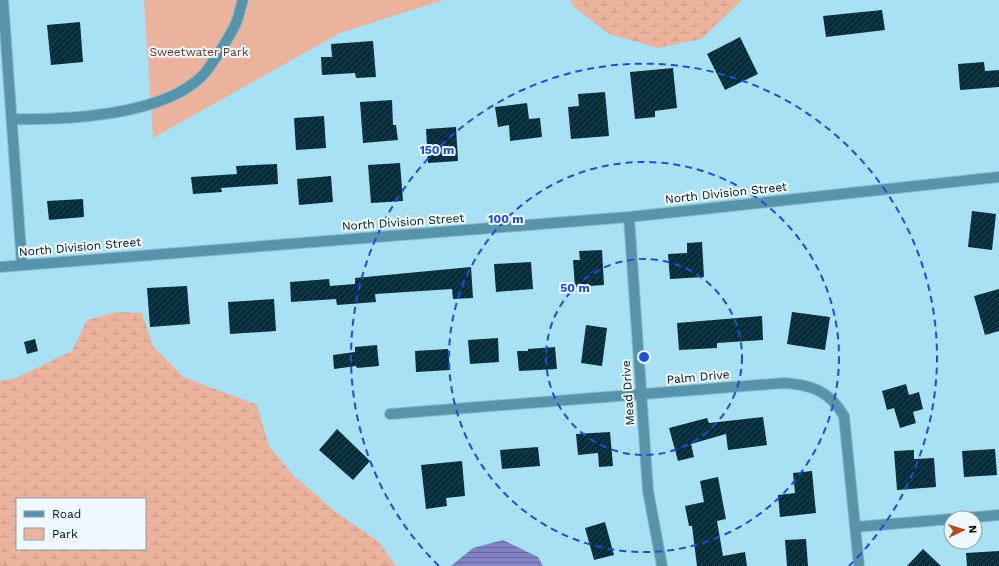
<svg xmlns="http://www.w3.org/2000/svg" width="999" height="566" viewBox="0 0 999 566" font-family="'Work Sans',sans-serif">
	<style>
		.wetland { fill: url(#wetland-marsh); fill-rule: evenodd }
		.park { fill: #ebb39d }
		.water { fill: url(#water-rules) }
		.building { fill: url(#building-hatch) }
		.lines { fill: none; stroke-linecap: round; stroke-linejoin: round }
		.minor-casing { stroke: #8abbcd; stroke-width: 12 }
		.minor { stroke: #5894a9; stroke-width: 10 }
		.ring { fill: none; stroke: #1d4ed8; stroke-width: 2; stroke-dasharray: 7 5 }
		.labels { text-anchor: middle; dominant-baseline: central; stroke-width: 4; stroke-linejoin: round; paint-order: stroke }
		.park-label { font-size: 12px; fill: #763417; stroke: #eef9fd }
		.street-label { font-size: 12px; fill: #01141b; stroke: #eef9fd }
		.centre { fill: #1d4ed8; stroke: #eef9fd; stroke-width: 2 }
		.ring-label { font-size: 12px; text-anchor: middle; font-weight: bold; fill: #1d4ed8; stroke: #eef9fd; stroke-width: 4; stroke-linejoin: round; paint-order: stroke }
	</style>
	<defs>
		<pattern id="wetland-marsh" width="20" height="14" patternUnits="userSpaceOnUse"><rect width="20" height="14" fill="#ebb39d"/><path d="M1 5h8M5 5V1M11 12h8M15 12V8" fill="none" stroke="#c89987"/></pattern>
		<pattern id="water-rules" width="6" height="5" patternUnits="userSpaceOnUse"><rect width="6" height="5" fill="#8182c2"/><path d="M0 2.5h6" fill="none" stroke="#67699d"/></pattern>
		<pattern id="building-hatch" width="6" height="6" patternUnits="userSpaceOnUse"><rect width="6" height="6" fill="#012d3a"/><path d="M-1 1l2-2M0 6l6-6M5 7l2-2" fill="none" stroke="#254954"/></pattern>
	</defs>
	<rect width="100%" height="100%" fill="#a8e0f4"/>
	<g class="wetland">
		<path d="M570,0H742L701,39L658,48L609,34L574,7Z"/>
		<path d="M117,312L142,313L153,346L183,377L257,405L269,446L293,475L337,513L378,541L396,566H0V381L16,378L72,351L87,320ZM17,499H145V549H17Z"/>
	</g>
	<path class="park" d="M144,0H444L340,33L153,138Z"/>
	<path class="water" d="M503,540L538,557L543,566H451L473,548Z"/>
	<g class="building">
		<path d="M882,10L885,30L826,37L823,16Z"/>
		<path d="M80,22L83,62L51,65L47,25Z"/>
		<path d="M740,37L758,74L725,90L707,54Z"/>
		<path d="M373,41L376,77L356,78L355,73L322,75L321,57H332L331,44Z"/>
		<path d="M984,62L985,71L999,70V87L960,90L958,64Z"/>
		<path d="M673,68L677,108L655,111V117L635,119L630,72Z"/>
		<path d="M605,92L609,136L571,139L568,107L579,106L578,94Z"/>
		<path d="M392,100L393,125H396L398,140L363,143L360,102Z"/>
		<path d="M527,103L529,119L540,118L542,137L510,141L509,125L498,127L495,107Z"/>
		<path d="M324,116L326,148L296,150L294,118Z"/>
		<path d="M456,127L458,161L428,163L426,129Z"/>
		<path d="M400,163L403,201L371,203L368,165Z"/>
		<path d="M277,164L278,184L221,188L222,192L193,194L191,177L237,174L236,166Z"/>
		<path d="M331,176L333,202L299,205L297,179Z"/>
		<path d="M83,199L84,217L49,220L47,201Z"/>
		<path d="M972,211L996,214L992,250L968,247Z"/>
		<path d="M702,242L704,277L670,279L668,254L687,253V243Z"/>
		<path d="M602,250L604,285L575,287L573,260H580L579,251Z"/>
		<path d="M531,262L533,289L496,292L494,264Z"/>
		<path d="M471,267L473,298L453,299L452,289L375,294L376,302L337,305L336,299L291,302L290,282L329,279L330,286L355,284V278Z"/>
		<path d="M187,286L190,324L150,327L147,288Z"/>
		<path d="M999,289V331L985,335L974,296Z"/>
		<path d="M274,299L276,331L230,334L228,302Z"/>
		<path d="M792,312L830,317L825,350L787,344Z"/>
		<path d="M762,316L763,340L717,343V348L679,350L677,323Z"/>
		<path d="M586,325L607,328L602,366L581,363Z"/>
		<path d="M498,338L499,362L470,364L468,340Z"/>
		<path d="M35,339L38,351L27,354L24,342Z"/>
		<path d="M377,345L379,366L357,368L356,366L334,369L333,355L355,352V347Z"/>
		<path d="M555,347L557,369L519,371L517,351H528V349Z"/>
		<path d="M448,349L450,370L416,372L415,351Z"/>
		<path d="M906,384L909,395L919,392L923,409L913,412L916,423L900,428L894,408L887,410L882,391Z"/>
		<path d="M763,417L767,445L728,450L726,434L691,444L694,457L678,461L669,428L707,418L709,423Z"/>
		<path d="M337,429L370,461L353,480L319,450Z"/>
		<path d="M610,432L613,466L599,467L598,453L578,455L576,434Z"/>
		<path d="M538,447L540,466L502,469L500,450Z"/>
		<path d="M995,449L997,475L964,477L962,451Z"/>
		<path d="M914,450V459L934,458L936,487L897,490L894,451Z"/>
		<path d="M462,461L465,496L446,498L447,506L426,509L421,465Z"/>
		<path d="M812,471L816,513L780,517L778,495L795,493L793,473Z"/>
		<path d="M718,477L726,519L717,521L723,556L745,552L747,566H697L692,526H689L685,506L704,502L700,481Z"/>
		<path d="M605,522L614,555L594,560L585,528Z"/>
		<path d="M806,539L808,566H787L785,540Z"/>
		<path d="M923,549L941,566H907Z"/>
		<path d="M999,551V566H967L966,553Z"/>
	</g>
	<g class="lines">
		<g class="minor-casing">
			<g id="minor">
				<path d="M3,0L22,265"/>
				<path d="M12,119C65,120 164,116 203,75C210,68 232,33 236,23C239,16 240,8 243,0"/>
				<path d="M629,217L648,491L662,566"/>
				<path d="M0,267L629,217L999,177"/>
				<path d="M390,414L784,383C813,385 829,391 844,416L859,566"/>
				<path d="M965,518L999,515"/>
				<path d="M855,527L951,519"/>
			</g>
		</g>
		<use href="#minor" class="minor"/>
	</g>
	<g class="ring">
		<circle cx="644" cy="357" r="98"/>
		<circle cx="644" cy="357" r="195"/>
		<path d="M439 566A293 293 0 1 1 849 566"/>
	</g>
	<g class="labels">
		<g class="park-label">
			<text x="199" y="52">Sweetwater Park</text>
		</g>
		<g class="street-label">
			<text transform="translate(726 193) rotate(-6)">North Division Street</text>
			<text transform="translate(403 222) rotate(-4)">North Division Street</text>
			<text transform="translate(80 247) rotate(-5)">North Division Street</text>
			<text transform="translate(698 377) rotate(-5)">Palm Drive</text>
			<text transform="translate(628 393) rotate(-94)">Mead Drive</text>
		</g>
	</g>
	<circle cx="644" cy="357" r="6" class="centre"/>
	<g class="ring-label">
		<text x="437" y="154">150 m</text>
		<text x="506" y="223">100 m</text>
		<text x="575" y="292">50 m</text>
	</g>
	<rect x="16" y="498" width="130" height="52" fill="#eef9fd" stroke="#8f9da3"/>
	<rect x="24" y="511" width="20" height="6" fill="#5894a9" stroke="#8f9da3"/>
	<text x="52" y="518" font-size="12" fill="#01141b">Road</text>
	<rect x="24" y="528" width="20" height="12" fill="#ebb39d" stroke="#8f9da3"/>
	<text x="52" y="538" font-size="12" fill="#01141b">Park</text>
	<g transform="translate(963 530) rotate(86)"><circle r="19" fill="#eef9fd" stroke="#8f9da3"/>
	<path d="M0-3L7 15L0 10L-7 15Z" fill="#b14c1d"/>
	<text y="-6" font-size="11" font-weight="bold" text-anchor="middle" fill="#01141b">N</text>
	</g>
</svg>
